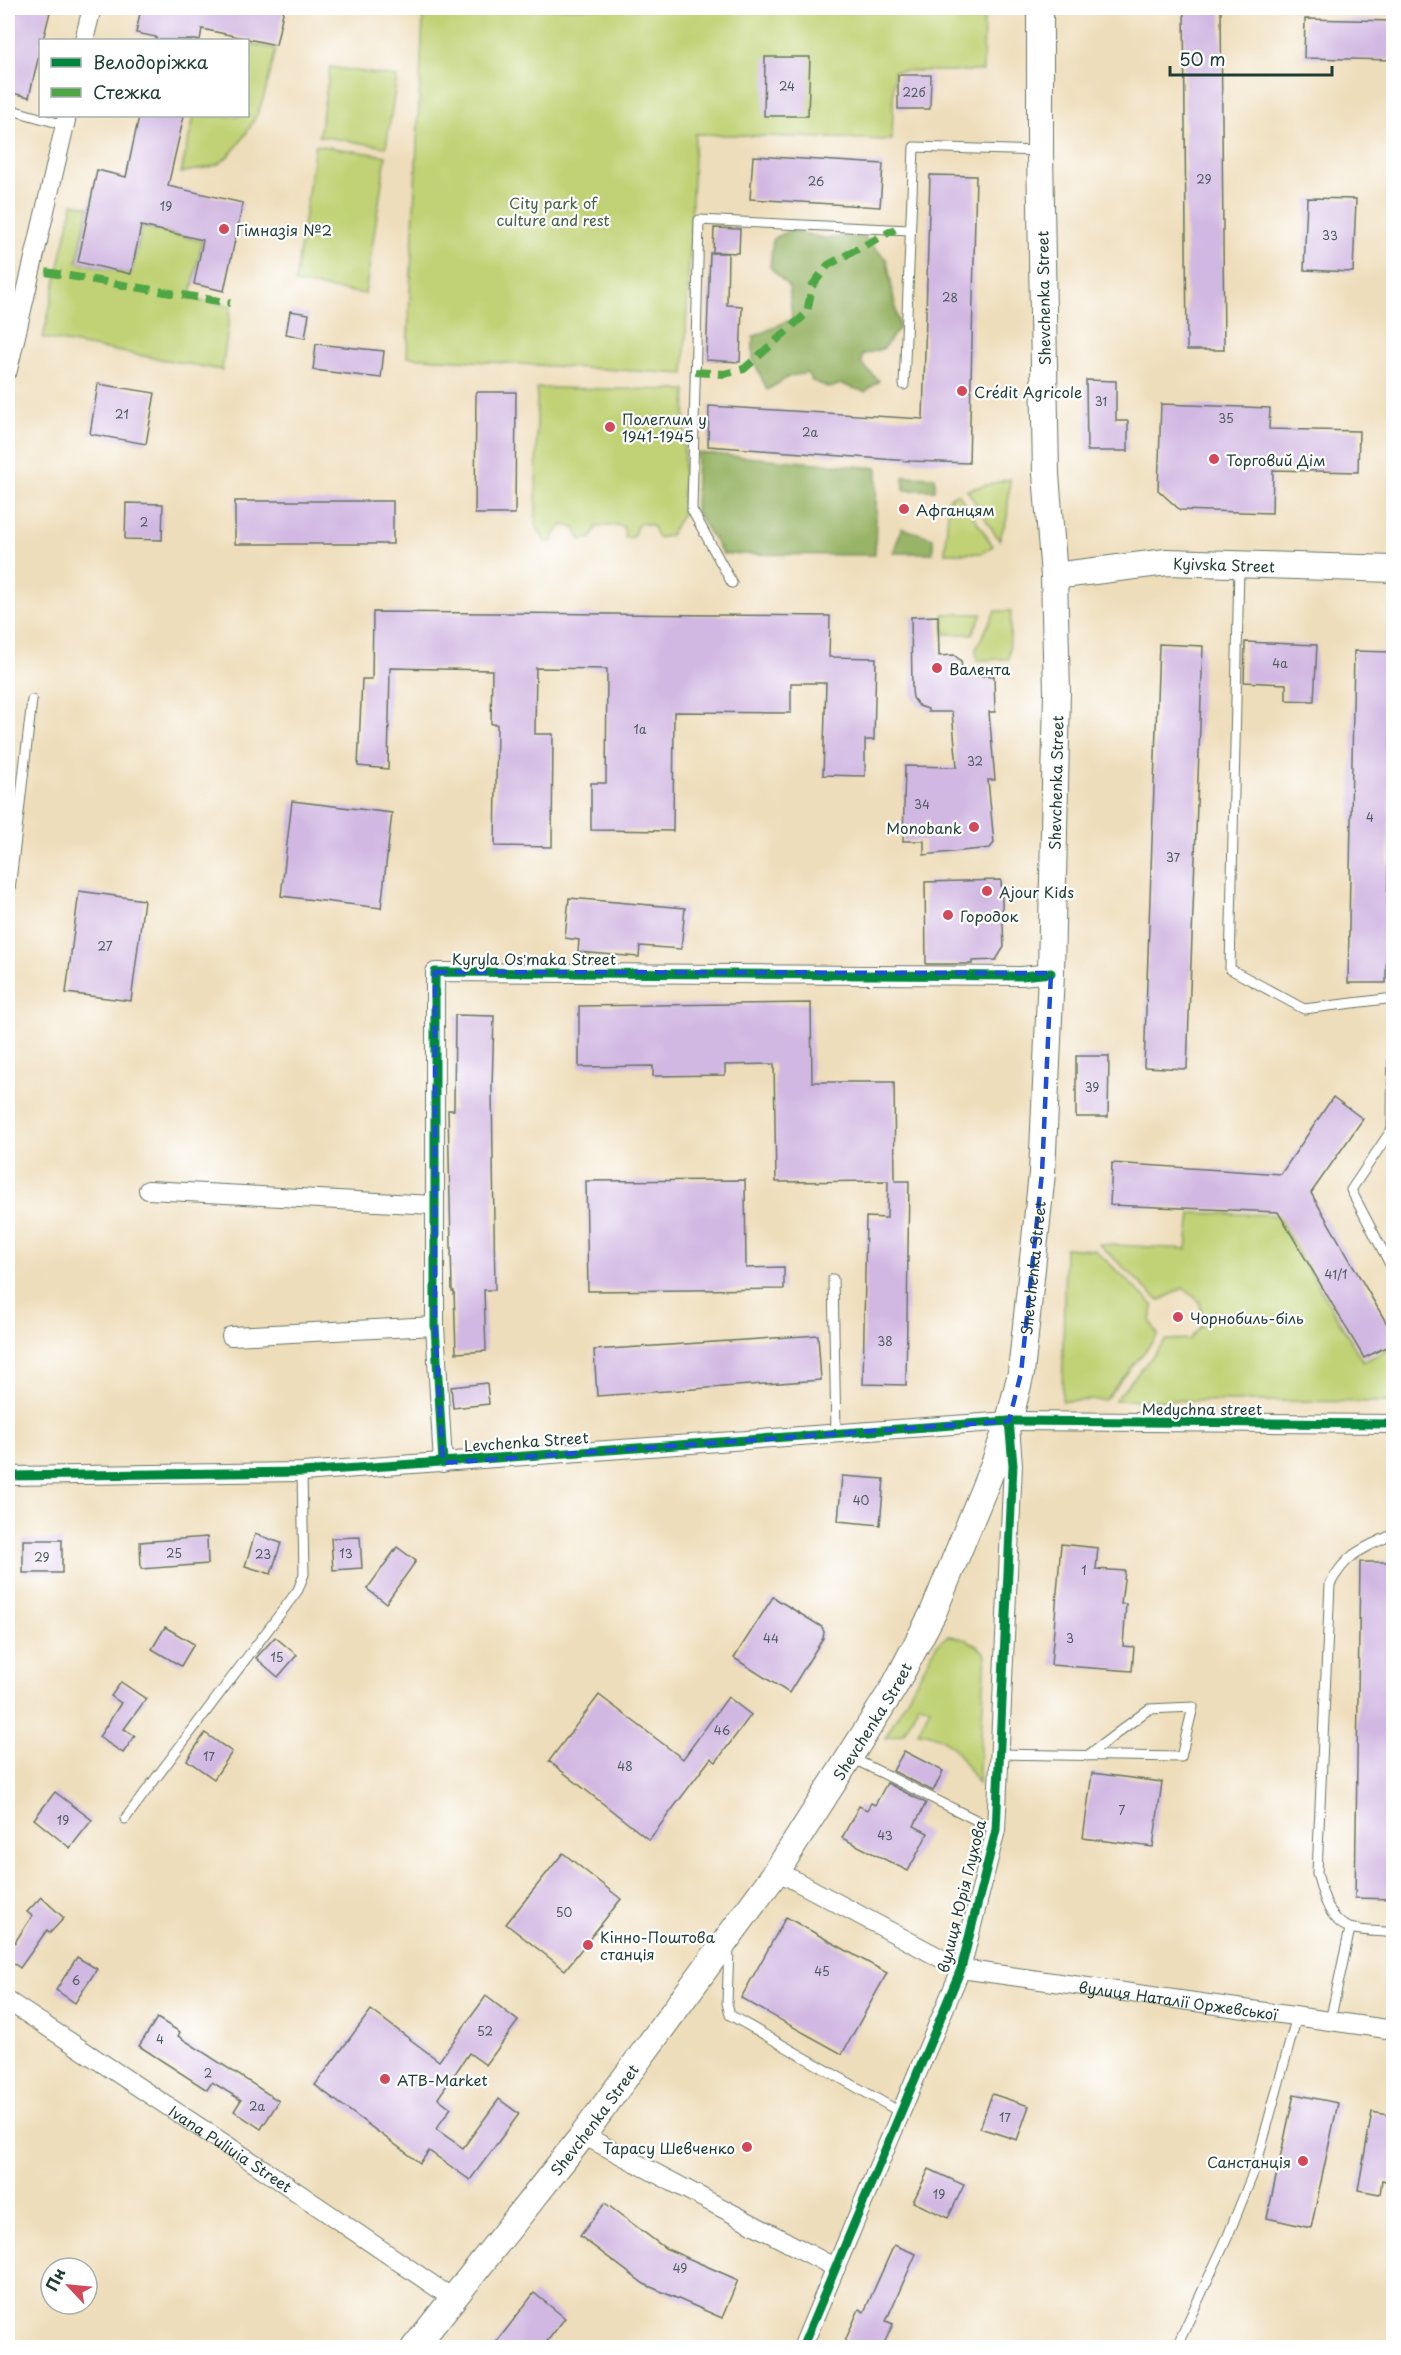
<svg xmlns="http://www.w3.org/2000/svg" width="1401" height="2355" viewBox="0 0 1401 2355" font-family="'Playpen Sans',sans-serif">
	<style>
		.green { fill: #c0d275; stroke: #708854; stroke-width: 1.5 }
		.forest { fill: #98b466; stroke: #5c784d; stroke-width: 1.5 }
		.building { fill: #d1b8e2 }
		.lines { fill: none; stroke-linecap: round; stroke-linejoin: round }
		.lane-casing { stroke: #677563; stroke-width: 11 }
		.street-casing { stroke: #677563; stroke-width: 20 }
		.secondary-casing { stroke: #677563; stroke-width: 28 }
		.lane { stroke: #fff; stroke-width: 9 }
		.street { stroke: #fff; stroke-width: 18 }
		.secondary { stroke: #fff; stroke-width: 26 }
		.quiet { stroke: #4fa644; stroke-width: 8; stroke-dasharray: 15 8; stroke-linecap: butt }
		.cycleway-casing { stroke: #fff; stroke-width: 13 }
		.cycleway { stroke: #00873e; stroke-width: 9 }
		.marked { fill: none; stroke: #1d4ed8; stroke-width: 4.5; stroke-dasharray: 12 8; stroke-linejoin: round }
		.poi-dot { fill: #d1495b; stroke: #fff; stroke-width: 2 }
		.labels { text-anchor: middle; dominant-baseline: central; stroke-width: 4.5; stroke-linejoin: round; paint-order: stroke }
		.number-label { font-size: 12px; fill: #4c5c60 }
		.park-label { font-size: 15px; fill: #476244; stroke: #fff }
		.poi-label { font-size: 15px; fill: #1f3d34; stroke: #fff; text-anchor: start }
		.street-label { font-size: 15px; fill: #1f3d34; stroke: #fff }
	</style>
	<rect width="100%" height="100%" fill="#fff"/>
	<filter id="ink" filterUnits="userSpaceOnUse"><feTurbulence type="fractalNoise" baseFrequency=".0167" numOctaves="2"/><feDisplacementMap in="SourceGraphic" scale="12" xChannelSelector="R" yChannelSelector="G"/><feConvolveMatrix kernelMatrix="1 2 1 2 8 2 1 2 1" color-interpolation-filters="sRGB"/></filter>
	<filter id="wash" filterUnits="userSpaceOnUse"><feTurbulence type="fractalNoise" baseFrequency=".008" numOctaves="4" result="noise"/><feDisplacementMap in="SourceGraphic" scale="24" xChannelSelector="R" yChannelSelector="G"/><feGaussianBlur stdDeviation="1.35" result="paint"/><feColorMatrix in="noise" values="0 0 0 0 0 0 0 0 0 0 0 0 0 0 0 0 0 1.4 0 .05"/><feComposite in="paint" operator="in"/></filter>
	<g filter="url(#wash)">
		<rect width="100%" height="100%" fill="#eeddba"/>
		<g class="green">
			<path d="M386,8H984L983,71H894L892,140L695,134L684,374L407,357L423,18Z"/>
			<path d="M248,43L276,49C267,86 264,109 241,141C235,149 227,159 218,164C207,169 192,170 181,173L194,116H248Z"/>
			<path d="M330,67L397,77L386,147L319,136Z"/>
			<path d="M315,145L386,156L365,294L295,283Z"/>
			<path d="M73,203L89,207L77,262L131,274L142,227L202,241L190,299L231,306L222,370L43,338Z"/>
			<path d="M537,388L686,390L682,515L670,535L658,538L652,525L641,523L637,526L633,537L625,538L624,528L619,525L596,527L592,538L580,540L575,528L563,525L554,535V541L545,542L536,525Z"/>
			<path d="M1010,479L1007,518L999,540L967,490Z"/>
			<path d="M958,493L993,546L982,553H945L949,498Z"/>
			<path d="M995,611H1011L1009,659L977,660L976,649Z"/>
			<path d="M943,614H982L972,634H944Z"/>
			<path d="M1191,1213L1277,1215L1363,1362L1393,1347V1402L1115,1400L1166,1340L1190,1339L1204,1322L1199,1301L1183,1288L1159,1301L1099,1244L1187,1249Z"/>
			<path d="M1065,1248L1095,1250L1153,1305L1151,1322L1158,1335L1105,1400L1062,1401Z"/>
			<path d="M948,1636C965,1637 976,1642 986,1655L978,1784C962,1759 951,1734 918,1732L930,1708L919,1703L904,1733L885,1738L937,1644Z"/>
		</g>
		<g class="forest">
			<path d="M790,230L823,238L864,237L887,260L899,328L884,348L862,355V364L879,381L865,392L841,384L830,388L812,381L807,373L790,376L767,390L753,359V337L792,319L789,287L770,267L773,239Z"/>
			<path d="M697,453L877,468L875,555L723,554L695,510Z"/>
			<path d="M905,476L935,477V490H904L903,477Z"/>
			<path d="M902,528L933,538V553H893Z"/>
		</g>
		<g id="blocks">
			<g class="building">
				<path d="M8,8H51L43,40H40V51L29,97L8,92Z"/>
				<path d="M141,8H284L276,45L202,29L200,40H156V37L136,33Z"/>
				<path d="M1184,8H1221L1224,350H1187Z"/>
				<path d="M1305,19L1394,21V60L1304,58Z"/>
				<path d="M765,57H810L808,116H764Z"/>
				<path d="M898,75H931L930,109H898Z"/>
				<path d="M139,116H184L168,186L243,203L224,291L194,284L203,240L141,226L131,274L78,262L97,170L126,177Z"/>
				<path d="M753,156L883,164L880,207L750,199Z"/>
				<path d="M930,175L976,176L969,463L910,461L708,446L709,406L923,419Z"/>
				<path d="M1307,198L1356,199L1353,272L1304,270Z"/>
				<path d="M714,228L740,229L739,253L713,252Z"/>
				<path d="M710,253H728L727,305L742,306L740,362L706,360Z"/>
				<path d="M290,311L309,314L305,338L286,334Z"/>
				<path d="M316,344L384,351L381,378L313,370Z"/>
				<path d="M1086,380L1116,381V421H1128V451H1087Z"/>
				<path d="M98,384L155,393L146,444L90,434Z"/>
				<path d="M476,392H516L515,514H475Z"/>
				<path d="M1161,404L1270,408L1269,429L1359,431L1358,472L1273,470L1272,513L1180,510L1158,490Z"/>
				<rect x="235" y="501" width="158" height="43"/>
				<path d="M126,503L163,504L162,540L125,539Z"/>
				<path d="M373,612L830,616L829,657L876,658L874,740H865V776L823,775L826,683H791V713L674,712L673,831L591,830V783H606L607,669L536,668L535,734H553L552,847L495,846L497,724H491L492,670L390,668L388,769L358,766L362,679H372Z"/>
				<path d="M938,616L939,656L954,655L961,661L963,675L994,676L995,712H989L995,780H988L994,843L990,848L924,855V841H903L905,766L957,767L952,712H928V709L919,706L913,698L912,690L911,617Z"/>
				<path d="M1245,642L1317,645L1314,701L1286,700V684L1244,682Z"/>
				<path d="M1159,644L1203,646L1187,1069L1144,1067Z"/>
				<path d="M1354,651L1392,652L1386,983H1348Z"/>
				<path d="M292,801L392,813L381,908L281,896Z"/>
				<path d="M1001,880L1004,947L996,960L972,961V964H926L925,882Z"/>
				<path d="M79,891L144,900L131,1001L66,993Z"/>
				<path d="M569,898L685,908L681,949L640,946L639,957L578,952L579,940L565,938Z"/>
				<path d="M811,1003L812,1082H894L895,1181H909L906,1385L863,1384L866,1217L887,1218L888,1181L776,1182L774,1064L725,1065V1075L653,1076V1066L579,1067V1006Z"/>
				<path d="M455,1015L494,1016L492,1088L495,1290H484L486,1351L456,1353L454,1291H452L448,1110H454Z"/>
				<path d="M1076,1056H1109L1108,1117H1076Z"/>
				<path d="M1333,1097L1363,1119L1311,1193L1394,1336V1343L1364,1358L1278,1212L1110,1205L1112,1163L1281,1174Z"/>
				<path d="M745,1180L746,1268L784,1267V1289L588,1291L586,1181Z"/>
				<path d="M818,1335L821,1380L597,1396L594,1350Z"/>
				<path d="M487,1383L489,1404L453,1408L451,1387Z"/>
				<path d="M842,1476L884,1479L880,1525L838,1521Z"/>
				<path d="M255,1534L281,1543L271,1574L245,1566Z"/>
				<path d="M207,1537L208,1564L141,1569L140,1542Z"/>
				<path d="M360,1537L362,1568L333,1570L331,1538Z"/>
				<rect x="23" y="1540" width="39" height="33"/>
				<path d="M1061,1544L1098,1548L1096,1569L1125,1571L1121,1604H1126L1123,1646L1134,1647L1132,1671L1051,1665Z"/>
				<path d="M397,1547L416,1561L386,1603L367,1589Z"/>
				<path d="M1360,1562H1394V1899L1355,1898Z"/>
				<path d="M773,1597L822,1627L824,1632L823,1638L789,1693L734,1658Z"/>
				<path d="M165,1627L194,1644L181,1666L152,1649Z"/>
				<path d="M275,1637L297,1655L278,1677L256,1658Z"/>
				<path d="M121,1682L146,1699L124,1729L135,1736L123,1753L99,1737L121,1703L111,1696Z"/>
				<path d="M599,1695L683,1759L728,1697L751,1715L716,1762L711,1758L649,1840L549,1761Z"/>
				<path d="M205,1733L232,1752L214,1779L187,1760Z"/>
				<path d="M904,1751L943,1771L933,1791L893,1771Z"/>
				<path d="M1092,1773L1162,1782L1153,1847L1083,1838Z"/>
				<path d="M887,1783L926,1803L914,1826L928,1833L908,1871L842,1838L859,1806L867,1810L871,1803L875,1805Z"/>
				<path d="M55,1792L92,1820L70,1848L34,1819Z"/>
				<path d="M563,1853L621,1899L565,1970L506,1924Z"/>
				<path d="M41,1897L64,1918L50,1933L47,1930L20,1968L8,1959V1953L32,1916L27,1912Z"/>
				<path d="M786,1917L887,1973L842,2054L741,1998Z"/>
				<path d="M77,1957L97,1969L75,2003L56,1990Z"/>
				<path d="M486,1996L518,2021L486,2065L469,2053L438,2098L451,2108L436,2129L463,2148L499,2099L519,2114L470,2180L429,2151L420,2163L315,2085L371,2010L439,2061Z"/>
				<path d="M157,2018L180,2032L178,2036L279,2101L261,2129L234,2111L241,2100L212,2082L207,2090L139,2046Z"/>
				<path d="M992,2094L1029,2106L1017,2140L980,2128Z"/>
				<path d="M1294,2094L1338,2103L1311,2228L1267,2218Z"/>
				<path d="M1372,2112L1394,2116L1391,2140H1394V2183L1382,2180L1380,2194L1358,2190Z"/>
				<path d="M929,2169L964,2185L948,2218L913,2202Z"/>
				<path d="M605,2203L665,2248L738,2280L722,2318L644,2284L580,2236Z"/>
				<path d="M894,2245L916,2254L886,2321L893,2324L882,2348H842L859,2309L864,2312Z"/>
				<path d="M534,2293L565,2318L542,2348H492Z"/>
			</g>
		</g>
	</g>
	<g filter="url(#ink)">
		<use href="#blocks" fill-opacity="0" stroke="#677563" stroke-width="1.5"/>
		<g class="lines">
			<g class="lane-casing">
				<g id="lane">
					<path d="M8,109L65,125"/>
					<path d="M904,385L914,147L1037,151"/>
					<path d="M1239,567L1230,969L1304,1009L1394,998"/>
					<path d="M732,583L692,510L699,220L910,230"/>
					<path d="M8,907L32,700"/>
					<path d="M1393,999L1392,1129L1351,1190L1394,1272"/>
					<path d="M833,1279L836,1433"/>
					<path d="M1394,1534C1362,1549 1348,1552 1330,1584L1317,1873C1322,1892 1329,1922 1350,1928C1364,1932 1380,1931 1394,1933"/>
					<path d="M1000,1754L1181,1757L1193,1707L1149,1709L1087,1756"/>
					<path d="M852,1758L996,1830"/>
					<path d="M125,1819L298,1590L304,1574L302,1472"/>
					<path d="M729,1947L727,2003L730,2015L900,2112"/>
					<path d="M1330,2021L1350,1929"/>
					<path d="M1176,2348L1227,2238L1256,2166L1297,2016"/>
				</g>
			</g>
			<g class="street-casing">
				<g id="street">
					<path d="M84,40L92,8"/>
					<path d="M8,370L67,116"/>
					<path d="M148,1190L434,1205"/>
					<path d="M231,1336L435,1326"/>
					<path d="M443,1463L435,1326V972L1022,976L1051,973"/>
					<path d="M8,1476L302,1472L1009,1421L1394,1424"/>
					<path id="s1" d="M777,1871L961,1969L1394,2030"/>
					<path id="s2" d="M8,2001L266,2171L452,2298"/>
					<path d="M583,2135L836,2268"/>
					<path d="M802,2348L961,1969L996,1830L1013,1465L1010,1426"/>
				</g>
			</g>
			<g class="secondary-casing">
				<g id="secondary">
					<path id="s3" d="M1054,576L1167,562L1394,569"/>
					<path id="s4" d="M414,2348L583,2135L777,1871L894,1687L933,1613L994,1464L1009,1421L1021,1373L1042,1173L1051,973L1057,692L1054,576L1046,474L1040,152V8"/>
				</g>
			</g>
			<use href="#lane" class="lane"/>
			<use href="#street" class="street"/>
			<use href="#secondary" class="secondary"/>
			<g class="quiet">
				<path d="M46,272L230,303"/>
				<path d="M695,372L724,374L744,369L807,313L812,286L828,265L895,229"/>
			</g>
			<g class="cycleway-casing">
				<g id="cycleway">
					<path d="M443,1463L435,1326V972L1022,976L1051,973"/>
					<path d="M8,1476L302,1472L1009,1421L1394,1424"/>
					<path d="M802,2348L961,1969L996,1830L1013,1465L1009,1421"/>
				</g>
			</g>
			<use href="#cycleway" class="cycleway"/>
		</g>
	</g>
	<path class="marked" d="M435,972L1051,973L1042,1173L1021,1373L1009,1421L443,1463L435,1326Z"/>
	<g class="poi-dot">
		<circle cx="224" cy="229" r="6"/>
		<circle cx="962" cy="391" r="6"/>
		<circle cx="610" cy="427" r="6"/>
		<circle cx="1214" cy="459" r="6"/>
		<circle cx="904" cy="509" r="6"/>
		<circle cx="937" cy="668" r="6"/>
		<circle cx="974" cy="827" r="6"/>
		<circle cx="987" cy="891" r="6"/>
		<circle cx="948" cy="915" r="6"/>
		<circle cx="1178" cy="1317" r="6"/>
		<circle cx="588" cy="1945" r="6"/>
		<circle cx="385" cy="2079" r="6"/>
		<circle cx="747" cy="2147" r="6"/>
		<circle cx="1303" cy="2161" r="6"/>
	</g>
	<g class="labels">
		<g class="number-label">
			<text x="787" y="86">24</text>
			<text x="914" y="92">22б</text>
			<text x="1204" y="179">29</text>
			<text x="816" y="181">26</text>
			<text x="166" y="206">19</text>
			<text x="1330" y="235">33</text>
			<text x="950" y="297">28</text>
			<text x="1101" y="401">31</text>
			<text x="122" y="414">21</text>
			<text x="1226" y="418">35</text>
			<text x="810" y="432">2а</text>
			<text x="144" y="522">2</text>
			<text x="1280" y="663">4а</text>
			<text x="640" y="729">1а</text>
			<text x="975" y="761">32</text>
			<text x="922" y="804">34</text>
			<text x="1370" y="817">4</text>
			<text x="1173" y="857">37</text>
			<text x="105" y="946">27</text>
			<text x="1092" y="1087">39</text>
			<text x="1336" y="1274">41/1</text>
			<text x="885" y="1341">38</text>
			<text x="861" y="1500">40</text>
			<text x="174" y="1553">25</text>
			<text x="346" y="1553">13</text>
			<text x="263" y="1554">23</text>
			<text x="42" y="1557">29</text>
			<text x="1084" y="1570">1</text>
			<text x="771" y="1638">44</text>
			<text x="1070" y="1638">3</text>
			<text x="277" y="1657">15</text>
			<text x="722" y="1730">46</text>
			<text x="209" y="1756">17</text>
			<text x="625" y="1766">48</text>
			<text x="1122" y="1810">7</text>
			<text x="63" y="1820">19</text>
			<text x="885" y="1835">43</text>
			<text x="564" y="1912">50</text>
			<text x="822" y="1971">45</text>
			<text x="76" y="1980">6</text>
			<text x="485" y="2031">52</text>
			<text x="160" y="2039">4</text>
			<text x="208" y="2073">2</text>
			<text x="257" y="2106">2а</text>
			<text x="1005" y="2117">17</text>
			<text x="939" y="2194">19</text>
			<text x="680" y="2268">49</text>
		</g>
		<g class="park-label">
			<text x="553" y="202">City park of<tspan x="553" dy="17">culture and rest</tspan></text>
		</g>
		<g class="poi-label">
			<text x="236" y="229">Гімназія №2</text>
			<text x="974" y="391">Crédit Agricole</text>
			<text x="622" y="418">Полеглим у<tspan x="622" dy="17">1941-1945</tspan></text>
			<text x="1226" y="459">Торговий Дім</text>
			<text x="916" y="509">Афганцям</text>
			<text x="949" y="668">Валента</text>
			<text x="962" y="827" text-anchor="end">Monobank</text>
			<text x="999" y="891">Ajour Kids</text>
			<text x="960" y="915">Городок</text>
			<text x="1190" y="1317">Чорнобиль-біль</text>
			<text x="600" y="1936">Кінно-Поштова<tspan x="600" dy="17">станція</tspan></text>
			<text x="397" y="2079">ATB-Market</text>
			<text x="735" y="2147" text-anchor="end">Тарасу Шевченко</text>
			<text x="1291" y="2161" text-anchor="end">Санстанція</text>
		</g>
		<g class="street-label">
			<text transform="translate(1043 298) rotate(-91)">Shevchenka Street</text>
			<text stroke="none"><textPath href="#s3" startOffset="171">Kyivska Street</textPath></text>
			<text stroke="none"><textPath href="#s4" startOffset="1749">Shevchenka Street</textPath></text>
			<text x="534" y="958">Kyryla Osʹmaka Street</text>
			<text stroke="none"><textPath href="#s4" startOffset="1263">Shevchenka Street</textPath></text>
			<text x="1202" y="1408">Medychna street</text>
			<text transform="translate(526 1441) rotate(-4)">Levchenka Street</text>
			<text stroke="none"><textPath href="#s4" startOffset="777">Shevchenka Street</textPath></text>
			<text transform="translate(961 1896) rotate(-76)">вулиця Юрія Глухова</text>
			<text stroke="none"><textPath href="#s1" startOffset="428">вулиця Наталії Оржевської</textPath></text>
			<text stroke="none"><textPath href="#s4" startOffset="291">Shevchenka Street</textPath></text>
			<text stroke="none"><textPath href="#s2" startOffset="267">Ivana Puliuia Street</textPath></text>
		</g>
	</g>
	<rect width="1401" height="2355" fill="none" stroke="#fff" stroke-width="30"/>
	<rect x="39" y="39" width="210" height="78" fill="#ffffff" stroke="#a5b1ae" stroke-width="1.5"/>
	<rect x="51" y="58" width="30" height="9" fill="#00873e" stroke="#a5b1ae" stroke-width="1.5"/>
	<text x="93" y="69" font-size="18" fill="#1f3d34">Велодоріжка</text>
	<rect x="51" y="88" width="30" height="9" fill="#4fa644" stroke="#a5b1ae" stroke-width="1.5"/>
	<text x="93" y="99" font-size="18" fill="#1f3d34">Стежка</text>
	<g transform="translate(69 2286) rotate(296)"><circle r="28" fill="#ffffff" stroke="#a5b1ae" stroke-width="1.5"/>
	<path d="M0-4.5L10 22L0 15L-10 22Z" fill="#d1495b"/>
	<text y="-9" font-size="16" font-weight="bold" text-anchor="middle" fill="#1f3d34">Пн</text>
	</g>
	<path d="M1170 66v9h162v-9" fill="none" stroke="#1f3d34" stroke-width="3"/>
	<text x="1179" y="66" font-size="18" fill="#1f3d34" stroke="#ffffff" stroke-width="4.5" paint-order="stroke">50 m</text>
</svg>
